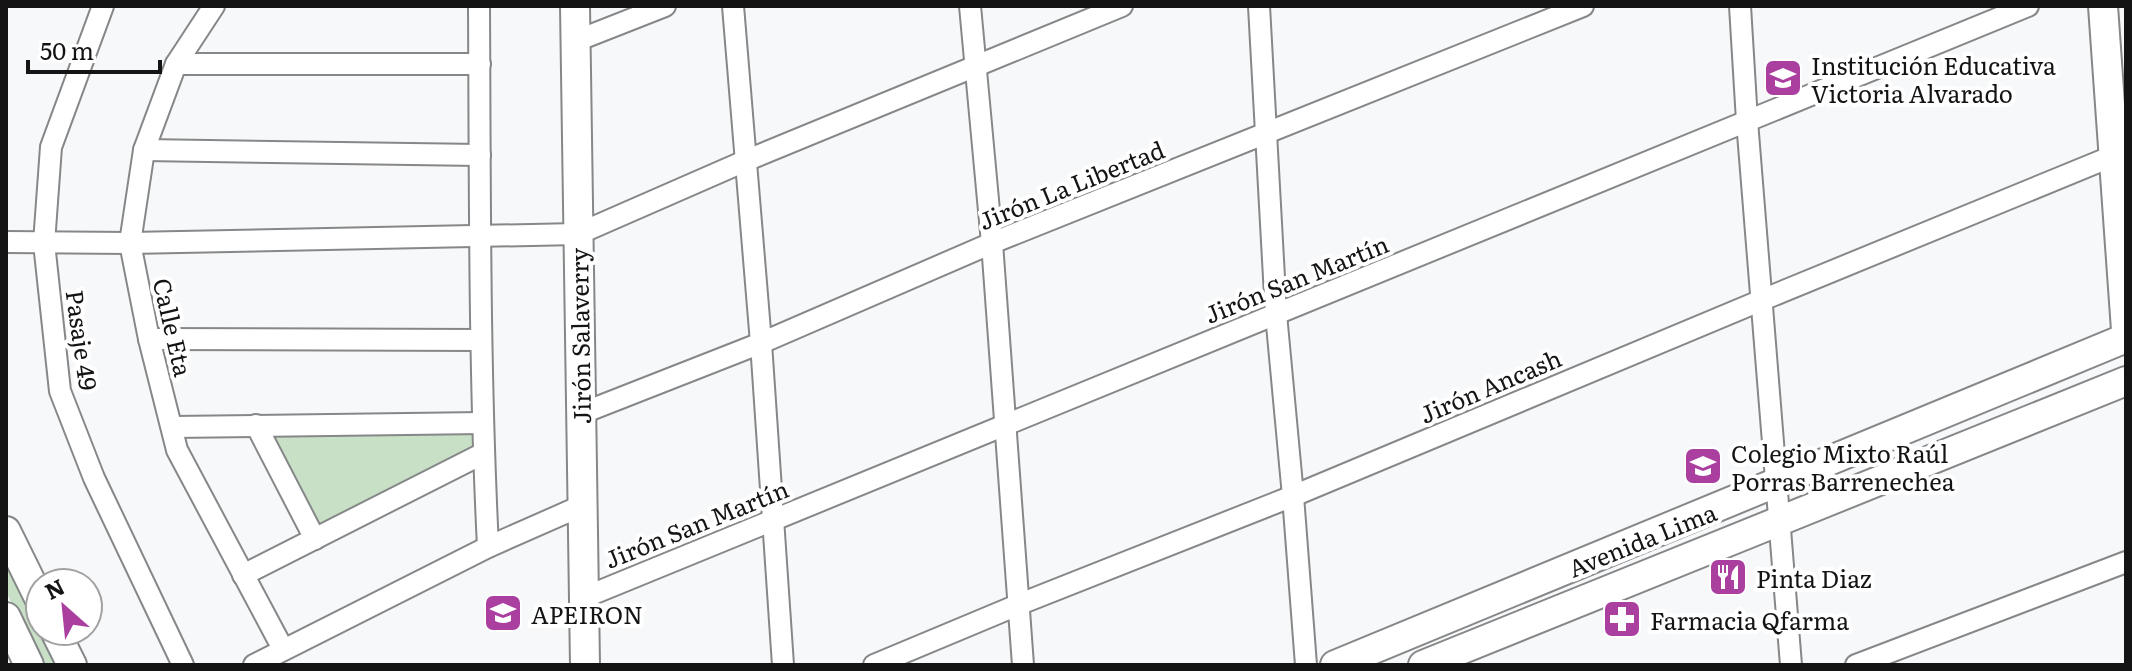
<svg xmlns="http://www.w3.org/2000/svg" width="2132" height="671" viewBox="0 0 2132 671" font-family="Literata,serif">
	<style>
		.green { fill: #c8e1c6 }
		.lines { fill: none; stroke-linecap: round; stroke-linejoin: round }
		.street-casing { stroke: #868788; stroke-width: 24 }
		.secondary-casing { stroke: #868788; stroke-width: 32 }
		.street { stroke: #fff; stroke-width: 20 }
		.secondary { stroke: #fff; stroke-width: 28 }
		.labels { text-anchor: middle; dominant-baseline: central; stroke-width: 8; stroke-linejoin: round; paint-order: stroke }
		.poi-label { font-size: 24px; fill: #141415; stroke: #fff; text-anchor: start }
		.street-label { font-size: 24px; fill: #141415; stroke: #fff }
	</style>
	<rect width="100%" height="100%" fill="#f7f8f9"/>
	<g class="green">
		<path d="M268,430H477L478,446L316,528Z"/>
		<path d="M6,548L40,615V631H48L65,665H42L6,592Z"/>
	</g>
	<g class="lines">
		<g class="street-casing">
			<g id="street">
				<path d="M103,6L51,147L44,243L60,391L94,478L183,665"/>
				<path d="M214,6L176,64L144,150L130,243L149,339L177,450L283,649"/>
				<path d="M479,6C480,186 479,367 488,547"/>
				<path d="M733,6L761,343L783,665"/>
				<path d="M970,6L992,243L1023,665"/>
				<path d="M1259,6L1276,314L1293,496L1306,665"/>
				<path d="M1740,6L1747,121L1791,665"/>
				<path d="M576,41L665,6"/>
				<path d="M176,64H480"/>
				<path d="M144,150L480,155"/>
				<path d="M6,242L130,243L578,234L745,161L1122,6"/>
				<path d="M149,339L481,340"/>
				<path d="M580,414L761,343L992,243L1583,6"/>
				<path d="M256,425L315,539"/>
				<path d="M172,427L483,423"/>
				<path d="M243,575L484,453"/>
				<path d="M583,598L2028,6"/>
				<path d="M254,665L488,547L581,506"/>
				<path d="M874,665L1020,604L1293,496L1762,300L2125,151"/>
				<path d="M1856,665L2126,562"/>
			</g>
		</g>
		<g class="secondary-casing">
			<g id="secondary">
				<path d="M575,6L585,665"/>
				<path d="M2103,6L2126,330"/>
				<path d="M6,531L40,600"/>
				<path d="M6,617L29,665"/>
				<path d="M55,631L72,665"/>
				<path d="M1335,665L2126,338"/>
				<path d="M1423,665L2126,381"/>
			</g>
		</g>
		<use href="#street" class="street"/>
		<use href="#secondary" class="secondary"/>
	</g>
	<defs>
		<g id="school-square" transform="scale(2)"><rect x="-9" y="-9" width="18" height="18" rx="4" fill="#aa3fa0" stroke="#fff"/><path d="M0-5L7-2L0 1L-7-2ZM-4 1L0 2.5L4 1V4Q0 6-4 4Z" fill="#fff"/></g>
		<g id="restaurant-square" transform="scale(2)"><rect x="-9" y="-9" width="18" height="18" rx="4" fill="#aa3fa0" stroke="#fff"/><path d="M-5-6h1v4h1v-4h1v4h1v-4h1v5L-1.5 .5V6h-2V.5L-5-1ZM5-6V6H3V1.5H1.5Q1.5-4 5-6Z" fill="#fff"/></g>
		<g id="university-square" transform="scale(2)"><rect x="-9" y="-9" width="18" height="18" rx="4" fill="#aa3fa0" stroke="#fff"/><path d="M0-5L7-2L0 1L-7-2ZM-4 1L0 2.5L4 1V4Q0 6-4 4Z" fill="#fff"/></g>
		<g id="pharmacy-square" transform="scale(2)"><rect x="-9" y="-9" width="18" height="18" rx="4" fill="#aa3fa0" stroke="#fff"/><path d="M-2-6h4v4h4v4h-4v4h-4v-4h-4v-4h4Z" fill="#fff"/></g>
	</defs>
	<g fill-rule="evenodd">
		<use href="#school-square" x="1783" y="78"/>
		<use href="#school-square" x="1703" y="466"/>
		<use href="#restaurant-square" x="1728" y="577"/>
		<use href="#university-square" x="503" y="613"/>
		<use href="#pharmacy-square" x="1622" y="619"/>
	</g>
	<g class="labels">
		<g class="poi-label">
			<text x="1811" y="64">Institución Educativa<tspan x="1811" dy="28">Victoria Alvarado</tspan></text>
			<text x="1731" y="452">Colegio Mixto Raúl<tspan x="1731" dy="28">Porras Barrenechea</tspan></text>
			<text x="1756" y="577">Pinta Diaz</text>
			<text x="531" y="613">APEIRON</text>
			<text x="1650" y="619">Farmacia Qfarma</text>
		</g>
		<g class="street-label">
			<text transform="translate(1071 184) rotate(-22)">Jirón La Libertad</text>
			<text transform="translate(1296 278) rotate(-22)">Jirón San Martín</text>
			<text transform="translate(174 327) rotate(77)">Calle Eta</text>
			<text transform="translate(579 336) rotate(-91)">Jirón Salaverry</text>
			<text transform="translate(83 340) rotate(82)">Pasaje 49</text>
			<text transform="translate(1490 385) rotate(-23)">Jirón Ancash</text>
			<text transform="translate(696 523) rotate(-22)">Jirón San Martín</text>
			<text transform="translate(1642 539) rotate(-22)">Avenida Lima</text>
		</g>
	</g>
	<rect width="2132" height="671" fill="none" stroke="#141415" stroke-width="16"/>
	<g transform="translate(64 607) rotate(333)"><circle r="38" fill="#ffffff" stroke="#a1a1a1" stroke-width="2"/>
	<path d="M0-6L14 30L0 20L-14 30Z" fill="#aa3fa0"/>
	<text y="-12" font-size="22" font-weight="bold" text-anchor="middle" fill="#141415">N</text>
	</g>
	<path d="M28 60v12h132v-12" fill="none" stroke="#141415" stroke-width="4"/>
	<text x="40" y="60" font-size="24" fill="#141415" stroke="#ffffff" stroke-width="6" paint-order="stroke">50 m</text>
</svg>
